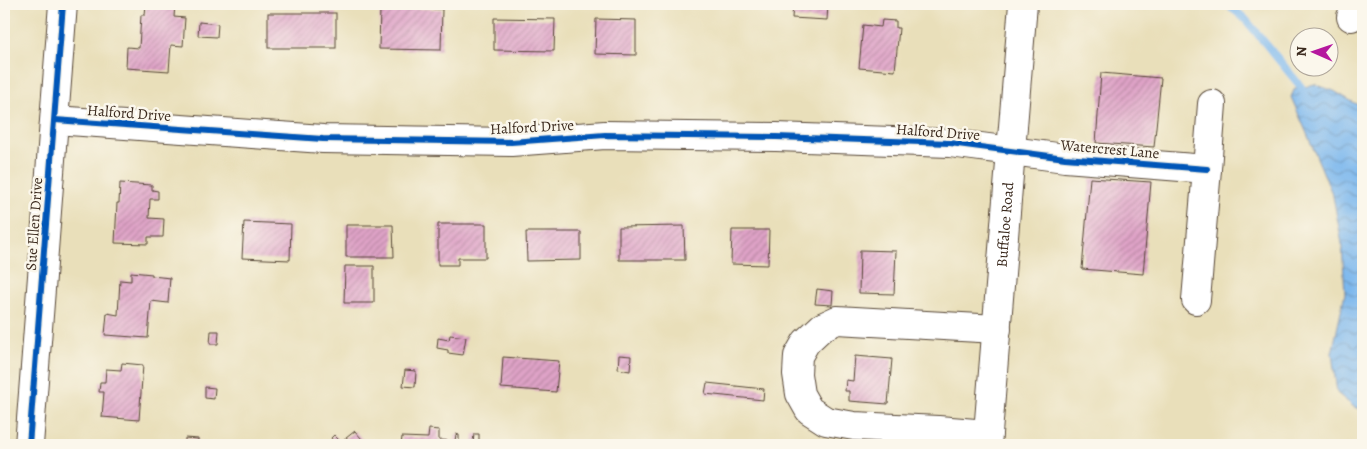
<svg xmlns="http://www.w3.org/2000/svg" width="1367" height="449" viewBox="0 0 1367 449" font-family="Alegreya,serif">
	<style>
		.water { fill: url(#water-waves); stroke: #5c7086 }
		.lines { fill: none; stroke-linecap: round; stroke-linejoin: round }
		.stream { stroke: #7cb7ed; stroke-width: 8 }
		.building { fill: url(#building-hatch) }
		.minor-casing { stroke: #554535; stroke-width: 30 }
		.major-casing { stroke: #554535; stroke-width: 30 }
		.minor { stroke: #fff; stroke-width: 28 }
		.major { stroke: #fff; stroke-width: 28 }
		.cycleway-casing { stroke: #fbf7ec; stroke-width: 9 }
		.cycleway { stroke: #0057b8; stroke-width: 6 }
		.labels { text-anchor: middle; dominant-baseline: central; stroke-width: 5; stroke-linejoin: round; paint-order: stroke }
		.street-label { font-size: 15px; fill: #3b2a1e; stroke: #fbf7ec }
	</style>
	<defs>
		<pattern id="water-waves" width="16" height="10" patternUnits="userSpaceOnUse" patternTransform="scale(1.25)"><rect width="16" height="10" fill="#7cb7ed"/><path d="M0 5q4-4 8 0t8 0" fill="none" stroke="#6795bf"/></pattern>
		<pattern id="building-hatch" width="6" height="6" patternUnits="userSpaceOnUse" patternTransform="scale(1.25)"><rect width="6" height="6" fill="#dfa3c7"/><path d="M-1 1l2-2M0 6l6-6M5 7l2-2" fill="none" stroke="#b685a1"/></pattern>
	</defs>
	<rect width="100%" height="100%" fill="#fbf7ec"/>
	<filter id="ink" filterUnits="userSpaceOnUse"><feTurbulence type="fractalNoise" baseFrequency=".02" numOctaves="2"/><feDisplacementMap in="SourceGraphic" scale="10" xChannelSelector="R" yChannelSelector="G"/><feConvolveMatrix kernelMatrix="1 2 1 2 8 2 1 2 1" color-interpolation-filters="sRGB"/></filter>
	<filter id="wash" filterUnits="userSpaceOnUse"><feTurbulence type="fractalNoise" baseFrequency=".0096" numOctaves="4" result="noise"/><feDisplacementMap in="SourceGraphic" scale="20" xChannelSelector="R" yChannelSelector="G"/><feGaussianBlur stdDeviation="1.12" result="paint"/><feColorMatrix in="noise" values="0 0 0 0 0 0 0 0 0 0 0 0 0 0 0 0 0 1.4 0 .05"/><feComposite in="paint" operator="in"/></filter>
	<g filter="url(#wash)">
		<rect width="100%" height="100%" fill="#e9dfba"/>
		<path class="water" d="M1314,84L1334,91L1363,108V410L1354,407L1337,393L1332,353L1345,293L1342,244L1333,196L1305,129L1291,97L1295,88H1302Z"/>
		<g class="lines">
			<path class="stream" d="M1228,4L1246,20L1302,88L1306,97"/>
		</g>
		<g id="blocks">
			<g class="building">
				<path d="M146,4H175L174,17L185,18L183,46L171,45L169,71L126,68L127,47L139,48L141,15H145Z"/>
				<path d="M793,4H828L827,20L792,18Z"/>
				<path d="M380,8L442,9L441,50L379,49Z"/>
				<rect x="268" y="13" width="68" height="35"/>
				<path d="M494,18L555,19L554,51L494,50Z"/>
				<path d="M596,19L636,20V55L595,54Z"/>
				<path d="M882,20L896,21V28H899L895,71L859,68L863,25L881,27Z"/>
				<path d="M199,22L218,24L217,37L198,36Z"/>
				<path d="M1101,73L1161,78L1154,147L1096,143Z"/>
				<path d="M1090,178L1151,182L1143,274L1082,269Z"/>
				<path d="M120,183L152,185V190L158,191V199H150L149,218L164,219L163,237H148V244L115,243L117,203H119Z"/>
				<path d="M244,222L291,224L290,260L242,258Z"/>
				<path d="M438,224H486V258H458V265H438Z"/>
				<path d="M346,225H393L394,257H346Z"/>
				<path d="M684,226L685,260H619V227Z"/>
				<path d="M732,230H769L768,265L731,264Z"/>
				<path d="M526,232H581V260L527,261Z"/>
				<path d="M860,250L896,251L894,294L859,293Z"/>
				<path d="M345,266H374V303H344Z"/>
				<path d="M131,272L152,274V276L170,278L168,303L151,301L148,338L105,335L107,313L118,315L120,280L131,281Z"/>
				<path d="M817,289L833,291L832,305L815,304Z"/>
				<path d="M211,331H219L218,344H210Z"/>
				<path d="M450,335L466,337L463,355L448,353V350L437,348L438,338L449,340Z"/>
				<path d="M619,355L631,356L630,371L618,369Z"/>
				<path d="M855,356L892,359L888,404L849,401V391H845L846,380L853,381Z"/>
				<path d="M503,357L559,361L556,392L501,388Z"/>
				<path d="M122,363L143,365L139,420L102,417L104,392H99L100,382H105L106,369L121,370Z"/>
				<path d="M405,370L416,371L415,387L403,386Z"/>
				<path d="M707,383L764,389L763,400L705,394Z"/>
				<path d="M205,387L215,388L214,399L205,398Z"/>
				<path d="M429,429L439,430V440L455,441L456,434L459,435V442L473,443L474,434H479V445H401L402,437L428,438Z"/>
				<path d="M355,431L367,445H336L331,438L334,435L341,442Z"/>
				<path d="M185,438L198,439V445H185Z"/>
			</g>
		</g>
	</g>
	<g filter="url(#ink)">
		<use href="#blocks" fill-opacity="0" stroke="#554535" stroke-width="1"/>
		<g class="lines">
			<g class="minor-casing">
				<g id="minor">
					<path d="M1351,17L1362,4"/>
					<path d="M55,120L323,139L511,142L605,135L776,137L950,143L1065,158L1207,169"/>
					<path d="M1196,300L1207,169L1212,104"/>
					<path d="M988,434L938,430L854,426L826,421L809,410L800,394L797,374L798,356L806,342L822,327L837,320L997,329"/>
					<path d="M29,445L63,4"/>
				</g>
			</g>
			<g class="major-casing">
				<g id="major">
					<path id="s1" d="M987,445L1023,4"/>
				</g>
			</g>
			<use href="#minor" class="minor"/>
			<use href="#major" class="major"/>
			<g class="cycleway-casing">
				<g id="cycleway">
					<path d="M55,120L323,139L511,142L605,135L776,137L950,143L1065,158L1207,169"/>
					<path d="M29,445L63,4"/>
				</g>
			</g>
			<use href="#cycleway" class="cycleway"/>
		</g>
	</g>
	<g class="labels">
		<g class="street-label">
			<text transform="translate(129 113) rotate(4)">Halford Drive</text>
			<text transform="translate(532 127) rotate(-3)">Halford Drive</text>
			<text transform="translate(938 132) rotate(4)">Halford Drive</text>
			<text transform="translate(1110 149) rotate(5)">Watercrest Lane</text>
			<text transform="translate(34 224) rotate(-86)">Sue Ellen Drive</text>
			<text stroke="none"><textPath href="#s1" startOffset="221">Buffaloe Road</textPath></text>
		</g>
	</g>
	<rect width="1367" height="449" fill="none" stroke="#fbf7ec" stroke-width="20"/>
	<g transform="translate(1314 52) rotate(272)"><circle r="24" fill="#fbf7ec" stroke="#aea59a"/>
	<path d="M0-4L9 19L0 12L-9 19Z" fill="#b5179e"/>
	<text y="-8" font-size="14" font-weight="bold" text-anchor="middle" fill="#3b2a1e">N</text>
	</g>
</svg>
